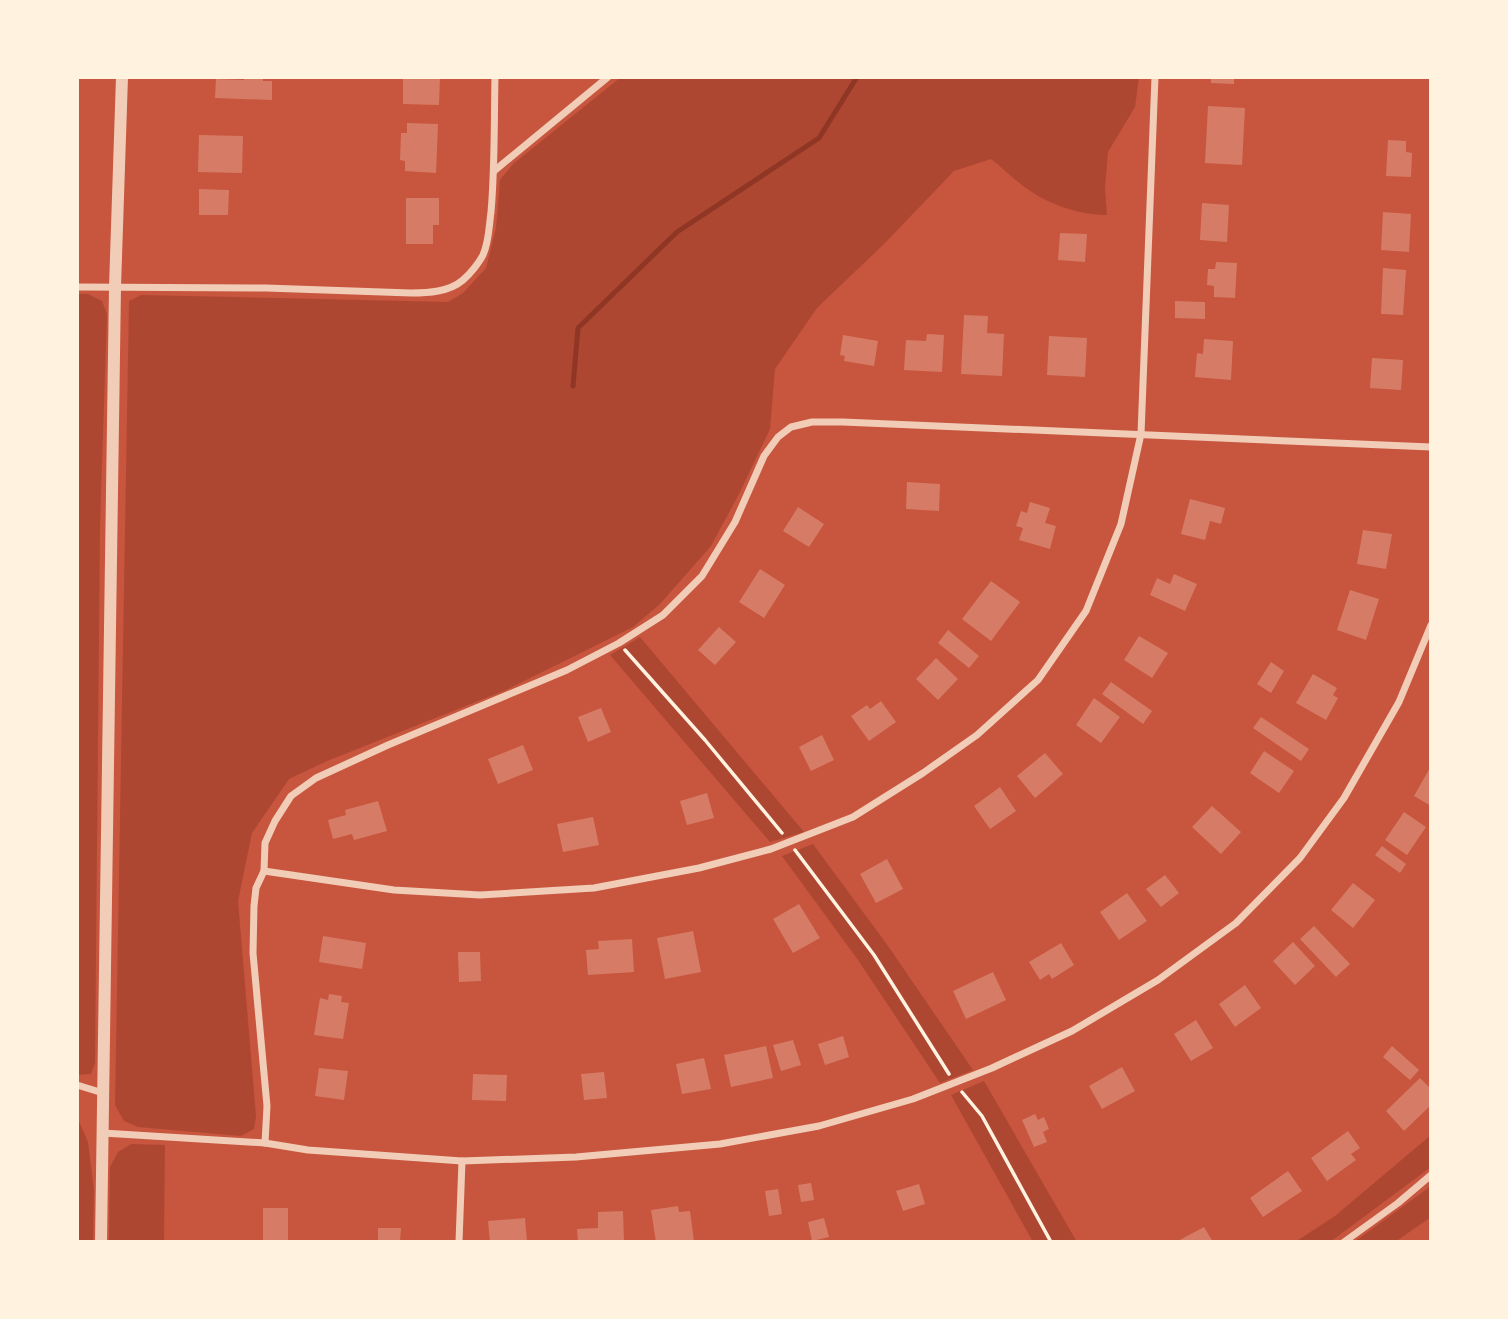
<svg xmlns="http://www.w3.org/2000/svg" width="1508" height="1319" viewBox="0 0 1508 1319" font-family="'Fira Sans Condensed',sans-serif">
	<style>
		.green { fill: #ae4732 }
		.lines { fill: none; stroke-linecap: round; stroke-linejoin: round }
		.stream { stroke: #8f3625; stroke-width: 5 }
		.building { fill: #d67c66 }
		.path { stroke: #fff3e0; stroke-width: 3.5 }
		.minor { stroke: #f1ccb7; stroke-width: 7 }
		.tertiary { stroke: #f1ccb7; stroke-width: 12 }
	</style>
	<rect width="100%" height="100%" fill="#c8553d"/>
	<g class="green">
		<path d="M621,77H1139L1135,107L1108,152L1105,188L1107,215C1081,215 1050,205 1029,190C1015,181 1004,169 991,159L954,171L886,242L817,308L775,369L770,429L739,494L711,546L660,604L633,627L506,690L327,761L289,779L252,833L238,901L256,1116L254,1129L241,1136L138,1127L124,1121L115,1105L129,301L141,295L448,302L463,293L486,268L496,228L500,180L513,164Z"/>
		<path d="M77,294H88L102,301L107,314L100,526L95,1063L91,1074L77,1075Z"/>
		<path d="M640,637L804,832L770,842L610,655Z"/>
		<path d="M813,844L888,946L973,1070L940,1083L858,960L782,856Z"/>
		<path d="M984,1081L1077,1242H1033L951,1095Z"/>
		<path d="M77,1117L88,1142L94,1190L93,1242H77Z"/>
		<path d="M1431,1135V1167L1330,1242H1295L1335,1216Z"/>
		<path d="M131,1144L165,1145L164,1242H109L110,1167L118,1152Z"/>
		<path d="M1431,1186V1217L1395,1242H1354Z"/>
	</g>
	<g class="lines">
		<path class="stream" d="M573,386L578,328L677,232L819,138L857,77"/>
	</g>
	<g class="building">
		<path d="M244,77H263V81H272V100L215,98L216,79L244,80Z"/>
		<path d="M403,77H440L439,105L403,104Z"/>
		<path d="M1211,77H1234V84L1211,83Z"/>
		<path d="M1208,106L1245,108L1242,165L1205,163Z"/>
		<path d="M407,123L438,124L436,173L405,171V161L400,160L401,133H407Z"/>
		<path d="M199,135L243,136L242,173L198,172Z"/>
		<path d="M1388,140L1406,141V152L1412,153L1411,177L1386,176Z"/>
		<path d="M199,189L229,190L228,215H199Z"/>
		<path d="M406,198H439V225H433V244H406Z"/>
		<path d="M1202,203L1229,205L1227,242L1200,240Z"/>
		<path d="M1383,212L1411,214L1409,252L1381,250Z"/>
		<path d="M1060,233L1087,234L1085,262L1058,260Z"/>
		<path d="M1216,262L1237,263L1235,298L1214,297V286L1207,285L1208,269H1215Z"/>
		<path d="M1383,268L1406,270L1403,315L1381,314Z"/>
		<path d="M1175,301L1205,302V319L1175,318Z"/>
		<path d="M964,315L988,316L987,333L1004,334L1002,376L961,374Z"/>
		<path d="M927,334L944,335L942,372L904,370L906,340L926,341Z"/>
		<path d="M843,335L878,341L874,366L844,361L845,356L840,355Z"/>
		<path d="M1049,336L1087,338L1085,377L1047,375Z"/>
		<path d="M1204,339L1233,341L1231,380L1195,377L1197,353L1203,354Z"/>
		<path d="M1372,358L1403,360L1401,390L1370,388Z"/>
		<path d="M907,482L940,484L939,511L906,509Z"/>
		<path d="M1190,499L1225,508L1221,524L1210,521L1205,540L1181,534Z"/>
		<path d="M1030,502L1050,508L1045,523L1056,526L1050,549L1019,540L1023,528L1016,526L1021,511L1027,513Z"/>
		<path d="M798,507L824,524L809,547L783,531Z"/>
		<path d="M1363,530L1392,534L1386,569L1357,564Z"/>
		<path d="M760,569L785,585L764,618L739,602Z"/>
		<path d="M1174,574L1197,584L1185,611L1150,595L1157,578L1170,584Z"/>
		<path d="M991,581L1020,602L991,641L962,619Z"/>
		<path d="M1350,590L1379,599L1366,640L1337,630Z"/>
		<path d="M719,627L736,642L715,665L698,650Z"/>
		<path d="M948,630L979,656L969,668L938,643Z"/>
		<path d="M1139,636L1168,653L1152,678L1124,660Z"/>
		<path d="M936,658L958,679L938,700L916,679Z"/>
		<path d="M1271,662L1284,671L1271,693L1257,684Z"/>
		<path d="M1313,674L1337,688L1333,695L1338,698L1326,720L1296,703Z"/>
		<path d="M1111,682L1152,711L1143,724L1102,694Z"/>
		<path d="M1094,698L1120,717L1101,743L1076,725Z"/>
		<path d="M881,701L896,722L869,741L851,716L867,705L870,709Z"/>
		<path d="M601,708L611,732L588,742L578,717Z"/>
		<path d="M1261,717L1309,749L1301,761L1253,728Z"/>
		<path d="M822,735L834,760L811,771L799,747Z"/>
		<path d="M523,745L533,770L498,784L488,759Z"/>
		<path d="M1264,751L1294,771L1279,793L1250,773Z"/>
		<path d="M1045,753L1063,774L1035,798L1017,776Z"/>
		<path d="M1431,766V806L1414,796Z"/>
		<path d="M1000,787L1016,811L990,829L974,806Z"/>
		<path d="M707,793L714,818L687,825L680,801Z"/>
		<path d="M378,801L387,831L354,840L352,834L333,839L328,820L346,815L345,810Z"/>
		<path d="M1212,806L1241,832L1221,854L1192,827Z"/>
		<path d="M1404,812L1426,827L1407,855L1385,840Z"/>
		<path d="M593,817L599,845L563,852L557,824Z"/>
		<path d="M1382,846L1406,864L1400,873L1375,855Z"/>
		<path d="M887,859L903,889L876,903L860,874Z"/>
		<path d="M1165,875L1179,893L1161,907L1146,889Z"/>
		<path d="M1353,883L1375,900L1353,928L1331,910Z"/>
		<path d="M1127,893L1147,921L1119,940L1100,912Z"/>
		<path d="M799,904L820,938L793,953L773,919Z"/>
		<path d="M1314,926L1350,964L1336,977L1300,939Z"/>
		<path d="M693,931L701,972L665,979L657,938Z"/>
		<path d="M323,936L366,943L362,969L319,962Z"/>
		<path d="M632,939L634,972L588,975L586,950L599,949L598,941Z"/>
		<path d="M1293,942L1315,966L1295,985L1273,961Z"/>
		<path d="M1061,943L1074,965L1052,979L1049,974L1040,980L1029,962Z"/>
		<path d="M458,952H480L481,981L459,982Z"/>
		<path d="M993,972L1006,1000L966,1019L953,991Z"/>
		<path d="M1245,985L1261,1008L1235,1027L1219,1004Z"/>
		<path d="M329,994L342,996L341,1002L349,1003L343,1039L314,1035L320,998L328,1000Z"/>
		<path d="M1196,1020L1213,1048L1191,1061L1174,1034Z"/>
		<path d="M843,1036L849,1057L825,1065L818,1044Z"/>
		<path d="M793,1040L801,1065L781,1071L773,1045Z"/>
		<path d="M766,1046L773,1078L731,1087L724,1055Z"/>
		<path d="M1392,1046L1419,1070L1410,1080L1383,1057Z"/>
		<path d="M704,1058L711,1089L682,1094L676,1064Z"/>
		<path d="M1122,1067L1135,1091L1102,1109L1089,1086Z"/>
		<path d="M319,1068L348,1071L344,1100L315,1096Z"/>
		<path d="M604,1072L607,1098L584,1100L581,1074Z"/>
		<path d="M473,1074L507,1075L506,1101L472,1100Z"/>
		<path d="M1420,1078L1431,1089V1105L1404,1131L1386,1111Z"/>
		<path d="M1035,1114L1038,1120L1044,1117L1049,1129L1043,1132L1047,1142L1034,1147L1022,1120Z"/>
		<path d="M1348,1131L1360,1148L1351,1154L1356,1160L1327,1181L1311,1158Z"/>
		<path d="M1288,1171L1302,1191L1263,1217L1250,1198Z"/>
		<path d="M811,1183L814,1200L801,1202L798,1185Z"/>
		<path d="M919,1184L925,1204L903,1211L896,1191Z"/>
		<path d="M778,1189L782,1214L769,1216L765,1191Z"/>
		<path d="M678,1206L679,1212L690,1211L694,1242H656L651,1210Z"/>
		<rect x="263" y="1208" width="25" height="34"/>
		<path d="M623,1211L624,1242H578L577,1229L598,1228V1212Z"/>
		<path d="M525,1218L527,1242H490L488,1221Z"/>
		<path d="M824,1218L829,1237L812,1241L808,1222Z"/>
		<path d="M1204,1227L1213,1242H1176Z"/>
		<path d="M378,1228H401L400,1242H378Z"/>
	</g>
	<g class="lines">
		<g class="path">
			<path d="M625,650L705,740L782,833"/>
			<path d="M795,850L874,955L949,1074"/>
			<path d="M962,1092L982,1116L1051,1242"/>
		</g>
		<g class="minor">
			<path d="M494,171L608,77"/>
			<path d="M77,287L266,288L411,293C428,293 449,292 463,280C470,274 479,263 483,255C489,242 489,226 491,212C495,167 494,122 495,77"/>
			<path d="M264,871L394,890L480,895L594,888L699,868L771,849L853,817L923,773L977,735L1038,680L1086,611L1121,524L1141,434L1155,77"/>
			<path d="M77,1085L103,1093"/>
			<path d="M103,1133L265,1143L308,1150L462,1161L576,1157L720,1144L819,1126L913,1099L992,1068L1072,1031L1158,980L1236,923L1300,858L1344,798L1399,702L1431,625"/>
			<path d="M265,1143L267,1106L253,953L254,906L256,888L264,871L265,843L275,821L291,796L316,778L388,745L567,670L619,643L663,615L702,576L735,522L764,456L778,437L791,427L812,422H843L1431,447"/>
			<path d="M459,1242L462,1161"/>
			<path d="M1344,1242L1398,1203L1431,1175"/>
		</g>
		<path class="tertiary" d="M101,1242L115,287L122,77"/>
	</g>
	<rect width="1508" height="1319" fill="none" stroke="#fff3e0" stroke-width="158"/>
</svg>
